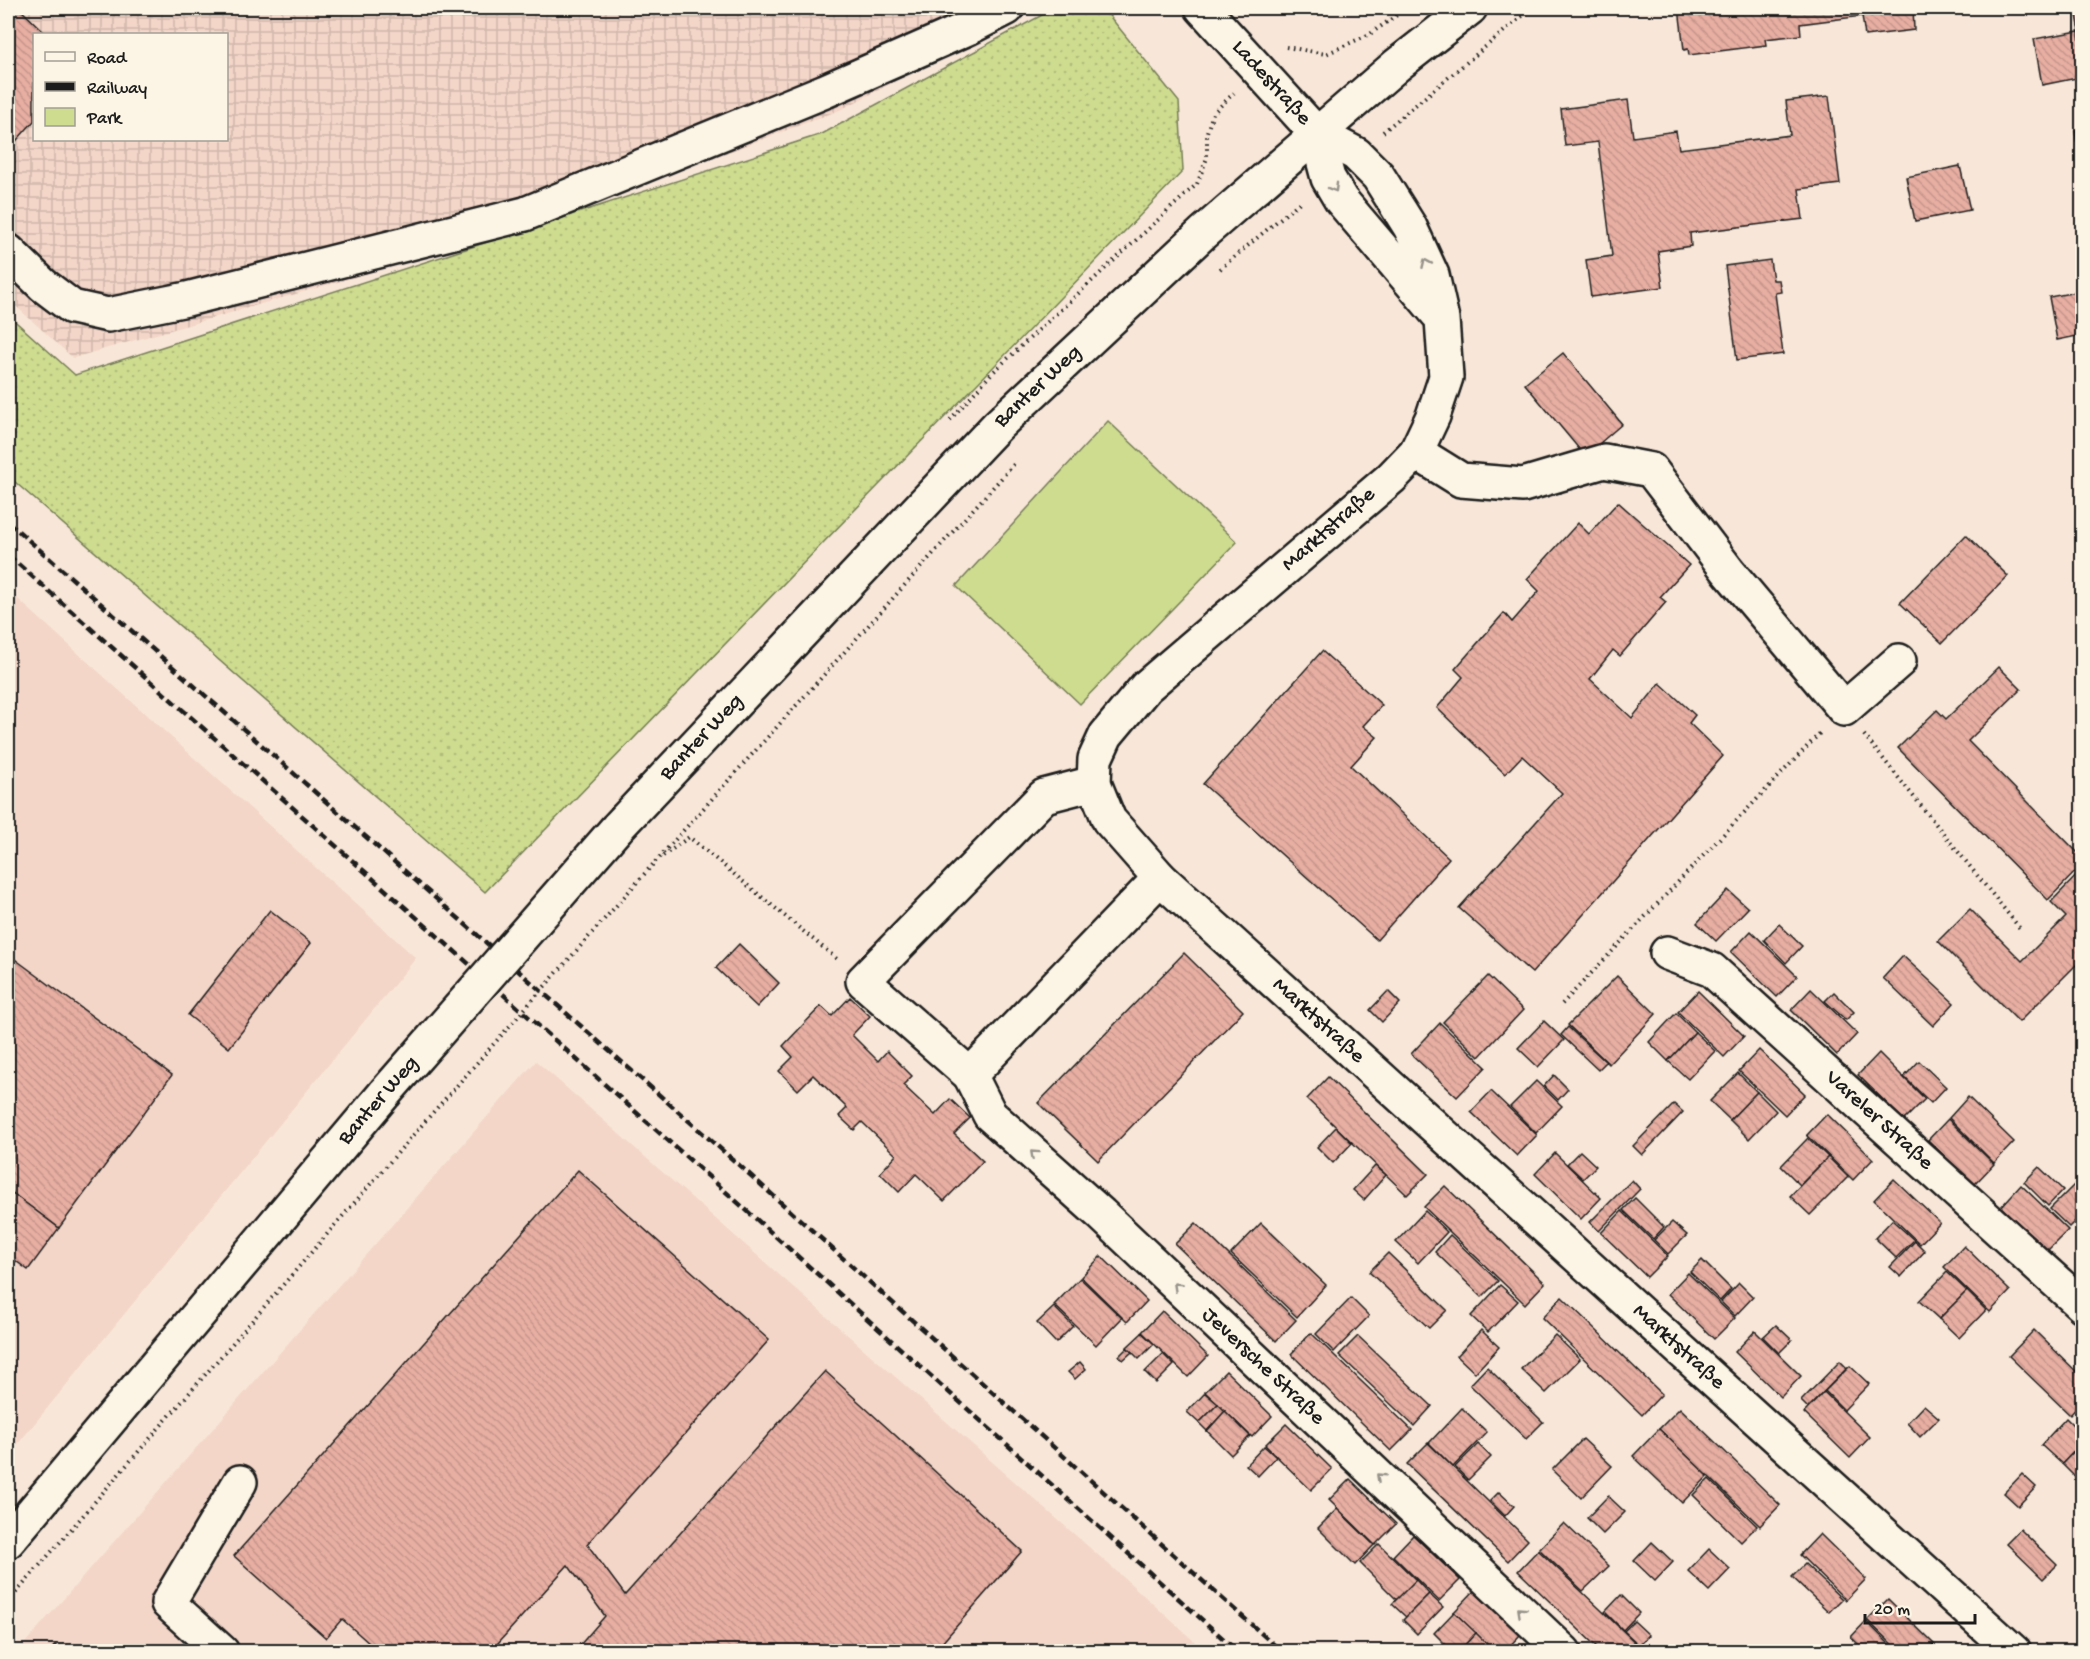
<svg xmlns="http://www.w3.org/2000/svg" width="2090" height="1659" viewBox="0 0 2090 1659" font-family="'Gochi Hand',sans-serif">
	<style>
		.built { fill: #f3d6c8 }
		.industrial { fill: url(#industrial-grid); fill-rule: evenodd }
		.grass { fill: url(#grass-dots); stroke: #757c56; stroke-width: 1.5 }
		.park { fill: #cedc8f; stroke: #757c56; stroke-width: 1.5 }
		.building { fill: url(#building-back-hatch); stroke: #1c1c1c; stroke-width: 1.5 }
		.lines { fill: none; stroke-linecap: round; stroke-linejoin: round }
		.minor-casing { stroke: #1c1c1c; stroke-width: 38 }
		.path { stroke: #1c1c1c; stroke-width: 4; stroke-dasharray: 1.5 4.5; stroke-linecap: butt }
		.minor { stroke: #fcf5e5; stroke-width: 33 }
		.rail { stroke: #1c1c1c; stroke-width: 4.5; stroke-dasharray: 9 4.5; stroke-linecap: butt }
		.minor-bridge-casing { stroke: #1c1c1c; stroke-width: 38; stroke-linecap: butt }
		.path-bridge { stroke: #1c1c1c; stroke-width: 4; stroke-dasharray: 1.5 4.5; stroke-linecap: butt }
		.minor-bridge { stroke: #fcf5e5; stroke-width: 33 }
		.oneway { stroke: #97938b }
		.labels { text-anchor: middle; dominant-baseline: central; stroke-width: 4.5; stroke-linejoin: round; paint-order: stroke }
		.street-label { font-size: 22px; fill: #1c1c1c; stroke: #fcf5e5 }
	</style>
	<defs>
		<pattern id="industrial-grid" width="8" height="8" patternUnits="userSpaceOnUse" patternTransform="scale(1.5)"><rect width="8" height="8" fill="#f3d6c8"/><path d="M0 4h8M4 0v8" fill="none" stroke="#d0b7ab"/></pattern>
		<pattern id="grass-dots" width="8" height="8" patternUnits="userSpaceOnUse" patternTransform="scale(1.5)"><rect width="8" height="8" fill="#cedc8f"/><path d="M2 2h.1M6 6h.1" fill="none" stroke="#b0bc7b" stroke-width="1.8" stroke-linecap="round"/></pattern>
		<pattern id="building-back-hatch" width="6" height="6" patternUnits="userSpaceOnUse" patternTransform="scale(1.5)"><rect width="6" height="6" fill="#e7aea2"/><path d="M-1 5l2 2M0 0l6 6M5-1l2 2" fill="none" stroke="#c6958b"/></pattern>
	</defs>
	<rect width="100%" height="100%" fill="#f8e7d8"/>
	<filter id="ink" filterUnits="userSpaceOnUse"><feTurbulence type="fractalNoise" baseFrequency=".0167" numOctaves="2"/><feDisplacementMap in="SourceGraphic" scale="12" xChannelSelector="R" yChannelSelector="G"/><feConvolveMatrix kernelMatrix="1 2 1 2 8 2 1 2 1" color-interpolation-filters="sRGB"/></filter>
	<g filter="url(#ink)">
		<g class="built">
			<path d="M8,590L416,958L8,1456Z"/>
			<path d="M536,1061L1131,1584L1205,1651L17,1652Z"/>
		</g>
		<path class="industrial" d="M8,8H1037L840,110L529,227L73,358L8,299ZM34,34H226V140H34Z"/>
		<path class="grass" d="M1055,8H1103L1179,102L1183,171L485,892L8,476V315L75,375L822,134Z"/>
		<path class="park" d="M1108,421L1237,542L1080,704L956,586Z"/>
		<g class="building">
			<path d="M8,8H19L46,34H34V121L8,150Z"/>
			<path d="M1679,8H1913L1914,30L1865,36L1862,16L1800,24L1801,35L1765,39L1766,45L1689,55L1688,49L1684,50Z"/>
			<path d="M2082,14V43L2077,15Z"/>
			<path d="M2079,31L2082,77L2042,85L2034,39Z"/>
			<path d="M1829,96L1840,184L1799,189L1803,219L1690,233L1691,246L1658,251L1663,287L1591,297L1586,260L1612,256L1598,142L1565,146L1561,109L1628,100L1633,137L1676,131L1679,149L1790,135L1786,101Z"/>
			<path d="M2082,130V181L2075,131Z"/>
			<path d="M1960,166L1970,210L1915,221L1906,177Z"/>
			<path d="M1770,260L1773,280H1779L1781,292L1775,293L1783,354L1737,360L1725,266Z"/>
			<path d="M2082,291V335L2057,340L2049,297Z"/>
			<path d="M2082,341V359L2079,342Z"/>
			<path d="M1563,353L1622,424L1585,456L1525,384Z"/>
			<path d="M1618,502L1689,565L1660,597L1666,602L1620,656L1613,650L1590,679L1632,718L1660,683L1695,715L1689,723L1723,756L1532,973L1459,908L1562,793L1522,756L1505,774L1437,708L1463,677L1455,669L1504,613L1512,622L1539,591L1527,579L1578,523L1589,534Z"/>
			<path d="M1966,535L2008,576L1942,643L1900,603Z"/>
			<path d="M1322,651L1382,705L1363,726L1377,737L1351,766L1449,858L1377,940L1203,784Z"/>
			<path d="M1999,667L2021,689L1968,741L2082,857V865L2048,900L1898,748L1937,710L1946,719Z"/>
			<path d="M2081,871L2082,959L2019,1022L1938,941L1970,909L2022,961L2066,917L2051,902Z"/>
			<path d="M1728,890L1748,908L1716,941L1697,923Z"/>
			<path d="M270,910L311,943L229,1048L188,1015Z"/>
			<path d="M1779,924L1802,946L1786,963L1764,940Z"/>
			<path d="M1751,931L1797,976L1777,997L1731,952Z"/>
			<path d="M739,944L779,983L757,1007L716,968Z"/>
			<path d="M1184,953L1243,1011L1098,1161L1038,1103Z"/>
			<path d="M8,954L172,1075L59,1228L8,1190Z"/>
			<path d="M1903,956L1954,1003L1933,1026L1883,978Z"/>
			<path d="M1488,976L1523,1010L1479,1057L1443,1022Z"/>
			<path d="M1617,976L1656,1014L1609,1064L1568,1025Z"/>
			<path d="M1811,989L1857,1034L1837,1055L1791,1010Z"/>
			<path d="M1388,991L1400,1003L1382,1022L1370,1010Z"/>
			<path d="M1698,991L1744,1036L1724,1057L1678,1012Z"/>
			<path d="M1834,992L1854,1012L1846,1020L1825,1001Z"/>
			<path d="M850,997L870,1016L852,1035L878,1061L887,1051L912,1076L903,1085L935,1115L950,1099L970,1118L954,1134L983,1161L944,1201L916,1174L899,1192L880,1173L896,1155L862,1122L854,1130L839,1116L847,1108L813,1075L798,1090L779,1071L793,1057L783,1046L821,1006L832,1016Z"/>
			<path d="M1676,1013L1695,1032L1668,1061L1649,1042Z"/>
			<path d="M1544,1021L1564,1040L1538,1067L1518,1048Z"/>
			<path d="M1440,1023L1486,1067L1457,1097L1411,1054Z"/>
			<path d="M1568,1027L1606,1062L1598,1070L1561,1035Z"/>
			<path d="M1695,1032L1715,1051L1688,1079L1668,1061Z"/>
			<path d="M1759,1050L1805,1094L1785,1115L1739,1071Z"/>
			<path d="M1879,1053L1925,1099L1904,1120L1858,1075Z"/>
			<path d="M1919,1061L1946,1087L1931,1103L1904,1077Z"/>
			<path d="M1738,1073L1757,1092L1730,1120L1710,1101Z"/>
			<path d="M1554,1075L1568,1089L1558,1100L1544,1086Z"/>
			<path d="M1328,1077L1428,1174L1407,1195L1307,1099Z"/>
			<path d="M1536,1081L1562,1106L1536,1133L1510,1107Z"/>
			<path d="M1491,1091L1537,1135L1517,1156L1471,1112Z"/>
			<path d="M1757,1092L1776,1111L1749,1139L1730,1120Z"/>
			<path d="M1968,1097L2014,1142L1994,1163L1949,1118Z"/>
			<path d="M1674,1104L1683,1112L1642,1155L1633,1146Z"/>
			<path d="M1827,1114L1873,1159L1853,1180L1807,1135Z"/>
			<path d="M1948,1119L1994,1164L1974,1185L1928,1140Z"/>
			<path d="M1336,1127L1352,1143L1333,1163L1317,1147Z"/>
			<path d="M1808,1138L1828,1157L1800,1185L1781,1166Z"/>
			<path d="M1580,1151L1596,1166L1583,1179L1567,1164Z"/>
			<path d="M1555,1153L1601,1198L1581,1219L1535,1174Z"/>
			<path d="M1828,1157L1848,1177L1810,1215L1790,1196Z"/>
			<path d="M1375,1166L1386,1175L1364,1200L1353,1190Z"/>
			<path d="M2039,1167L2063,1190L2048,1206L2024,1182Z"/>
			<path d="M578,1170L769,1340L587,1544L625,1595L825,1371L1022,1551L934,1652H574L605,1616L568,1565L490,1652H379L342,1619L326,1638L234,1556Z"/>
			<path d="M2082,1177V1214L2069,1227L2050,1209Z"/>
			<path d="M1894,1179L1940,1223L1920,1244L1874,1200Z"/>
			<path d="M1632,1180L1640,1189L1599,1231L1590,1222Z"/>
			<path d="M2021,1185L2068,1230L2047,1251L2001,1207Z"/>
			<path d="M1445,1186L1545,1283L1525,1304L1424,1207Z"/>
			<path d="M8,1190L59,1228L28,1270L8,1255Z"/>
			<path d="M1635,1198L1664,1227L1653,1239L1623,1210Z"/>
			<path d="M1425,1211L1447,1232L1418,1263L1396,1242Z"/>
			<path d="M1622,1211L1668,1256L1647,1277L1601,1233Z"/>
			<path d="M1892,1220L1914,1240L1896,1258L1875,1238Z"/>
			<path d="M1672,1222L1687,1235L1668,1254L1654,1240Z"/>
			<path d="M1196,1223L1296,1320L1276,1341L1175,1244Z"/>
			<path d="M1261,1223L1326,1285L1297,1317L1231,1254Z"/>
			<path d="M1450,1235L1498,1281L1482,1297L1435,1252Z"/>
			<path d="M1915,1241L1925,1251L1901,1277L1890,1267Z"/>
			<path d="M1964,1246L2010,1291L1990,1312L1944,1267Z"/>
			<path d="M1388,1253L1447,1310L1429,1328L1369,1272Z"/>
			<path d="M1101,1256L1147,1301L1127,1322L1081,1277Z"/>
			<path d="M1702,1260L1731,1289L1720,1301L1690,1272Z"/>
			<path d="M1947,1272L1967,1291L1939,1319L1919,1301Z"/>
			<path d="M1688,1273L1735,1318L1714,1339L1668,1294Z"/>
			<path d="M1080,1278L1122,1318L1096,1345L1054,1305Z"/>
			<path d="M1739,1283L1753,1297L1735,1316L1721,1302Z"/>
			<path d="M1500,1285L1518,1301L1488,1332L1471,1316Z"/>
			<path d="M1967,1291L1986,1310L1959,1338L1939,1319Z"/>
			<path d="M1562,1297L1662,1394L1642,1415L1542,1318Z"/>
			<path d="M1351,1298L1369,1316L1334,1352L1316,1334Z"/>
			<path d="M1054,1307L1073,1326L1056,1343L1037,1323Z"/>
			<path d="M1162,1311L1208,1356L1188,1377L1142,1332Z"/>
			<path d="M1776,1325L1792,1340L1779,1353L1763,1337Z"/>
			<path d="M1481,1330L1499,1347L1475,1373L1457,1356Z"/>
			<path d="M2034,1330L2082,1377V1402L2070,1415L2009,1356Z"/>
			<path d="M1755,1331L1801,1376L1781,1397L1735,1352Z"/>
			<path d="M1142,1333L1154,1344L1139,1359L1127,1347Z"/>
			<path d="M1311,1333L1412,1430L1391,1451L1291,1354Z"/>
			<path d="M1555,1335L1580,1359L1546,1393L1521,1369Z"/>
			<path d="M1358,1336L1432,1406L1414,1426L1339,1355Z"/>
			<path d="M1127,1348L1132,1352L1123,1360L1119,1356Z"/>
			<path d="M1163,1354L1174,1365L1156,1383L1145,1372Z"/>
			<path d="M1840,1361L1847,1368L1808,1408L1801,1401Z"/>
			<path d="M1080,1362L1086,1369L1075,1379L1068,1372Z"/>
			<path d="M1850,1366L1869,1384L1844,1410L1825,1391Z"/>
			<path d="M1487,1367L1543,1422L1526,1439L1470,1385Z"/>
			<path d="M1226,1371L1272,1416L1252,1437L1205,1392Z"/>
			<path d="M1824,1392L1870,1437L1850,1458L1804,1413Z"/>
			<path d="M1205,1393L1218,1404L1199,1423L1187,1412Z"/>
			<path d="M1218,1404L1225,1411L1207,1431L1199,1423Z"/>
			<path d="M1924,1405L1939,1418L1920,1437L1907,1423Z"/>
			<path d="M1462,1408L1487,1432L1453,1467L1429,1443Z"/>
			<path d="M1680,1408L1780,1505L1760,1526L1659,1429Z"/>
			<path d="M1225,1411L1250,1436L1231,1455L1207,1431Z"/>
			<path d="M2066,1418L2082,1434V1443L2062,1464L2041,1445Z"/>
			<path d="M1286,1424L1332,1469L1311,1490L1265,1445Z"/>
			<path d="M1659,1429L1708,1476L1682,1503L1633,1456Z"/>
			<path d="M1583,1439L1612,1466L1581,1498L1552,1470Z"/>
			<path d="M1428,1443L1528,1540L1508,1561L1407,1464Z"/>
			<path d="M2082,1443V1484L2062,1464Z"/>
			<path d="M1478,1444L1491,1457L1468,1480L1455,1467Z"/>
			<path d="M1264,1446L1276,1457L1258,1476L1246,1465Z"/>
			<path d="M2022,1474L2036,1487L2018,1506L2004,1493Z"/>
			<path d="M1350,1479L1396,1524L1375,1545L1329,1500Z"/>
			<path d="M1709,1479L1757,1526L1741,1542L1693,1495Z"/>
			<path d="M1499,1492L1514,1506L1505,1516L1490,1501Z"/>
			<path d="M1608,1496L1625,1512L1603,1534L1587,1518Z"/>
			<path d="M1337,1509L1374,1545L1355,1565L1318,1528Z"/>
			<path d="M1564,1523L1609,1566L1583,1591L1539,1549Z"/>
			<path d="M2020,1529L2057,1565L2043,1579L2006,1543Z"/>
			<path d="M1820,1534L1866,1579L1846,1600L1800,1555Z"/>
			<path d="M1413,1535L1460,1580L1439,1601L1393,1556Z"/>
			<path d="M1652,1542L1673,1562L1655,1581L1634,1561Z"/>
			<path d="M1379,1544L1416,1580L1397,1600L1360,1563Z"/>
			<path d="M1709,1549L1730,1569L1709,1591L1688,1571Z"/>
			<path d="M1538,1550L1639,1646L1634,1652H1602L1518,1571Z"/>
			<path d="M1805,1564L1842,1599L1829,1612L1792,1577Z"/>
			<path d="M1416,1580L1429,1594L1406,1617L1392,1604Z"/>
			<path d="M1474,1591L1520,1635L1504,1652H1495L1454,1612Z"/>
			<path d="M1429,1594L1443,1607L1417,1634L1403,1620Z"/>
			<path d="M1621,1595L1639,1613L1623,1630L1605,1612Z"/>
			<path d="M1888,1599L1934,1644L1926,1652H1900L1867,1620Z"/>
			<path d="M1454,1612L1476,1633L1458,1652H1442L1447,1646L1434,1633Z"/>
			<path d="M1634,1621L1649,1635L1639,1645L1624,1631Z"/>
			<path d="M1866,1621L1897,1652H1866L1851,1637Z"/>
			<path d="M1476,1633L1495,1652H1458Z"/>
			<path d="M55,1645L62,1652H49Z"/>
		</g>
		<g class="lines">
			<g class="minor-casing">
				<g id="minor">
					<path id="s1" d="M1202,8L1316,133L1356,154L1378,176L1410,227L1432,275L1442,319L1446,377L1433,416L1416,452L1391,478L1146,687L1106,735L1095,759L1094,783L1109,820L1160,878L2014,1652"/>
					<path d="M1316,133L1328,178L1341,200L1437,313"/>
					<path d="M8,251L43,285L72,307L108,315L187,299L525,214L825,91L968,28L1007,8"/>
					<path d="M1416,452L1461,480L1523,485L1604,461L1651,470L1728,571L1844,709L1899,661"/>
					<path d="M1094,783L1044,796L863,981L970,1075L1160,878"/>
					<path id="s2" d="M617,828L997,426L1203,233L1397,65L1470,8"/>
					<path id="s3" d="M1667,953L1712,970L2082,1305"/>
					<path id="s4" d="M970,1075L990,1115L1101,1214L1564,1652"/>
					<path d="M8,1541L385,1093"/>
					<path d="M222,1652L168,1603L240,1482"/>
				</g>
			</g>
			<g class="path">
				<path d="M1286,47L1326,54L1370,34L1407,8"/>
				<path d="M1383,132L1532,8"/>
				<path d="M1220,269L1301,201"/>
				<path d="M950,420L991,374L1197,184L1207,158V132L1213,113L1234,93"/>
				<path d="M1864,735L2022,931"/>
				<path d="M663,856L689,837L837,959"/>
				<path d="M655,862L1014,464"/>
				<path d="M1562,1004L1820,733"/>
				<path d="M8,1602L421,1126"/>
			</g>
			<use href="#minor" class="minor"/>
			<g class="rail">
				<path d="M8,522L748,1173L1282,1652"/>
				<path d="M8,555L735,1200L1238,1652"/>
			</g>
			<g class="minor-bridge-casing">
				<path id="minor-bridge" d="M385,1093L617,828"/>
			</g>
			<path class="path-bridge" d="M421,1126L655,862"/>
			<use href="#minor-bridge" class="minor-bridge"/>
		</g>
		<defs><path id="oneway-chevron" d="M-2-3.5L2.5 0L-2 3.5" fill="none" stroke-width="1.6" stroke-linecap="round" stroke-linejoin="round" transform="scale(1.5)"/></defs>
		<g class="oneway">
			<use href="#oneway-chevron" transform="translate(1334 188) rotate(60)"/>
			<use href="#oneway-chevron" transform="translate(1426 263) rotate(-114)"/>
			<use href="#oneway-chevron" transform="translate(1034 1154) rotate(-138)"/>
			<use href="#oneway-chevron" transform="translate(1177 1286) rotate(-137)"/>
			<use href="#oneway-chevron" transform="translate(1380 1477) rotate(-137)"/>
			<use href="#oneway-chevron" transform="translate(1521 1611) rotate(-137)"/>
		</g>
	</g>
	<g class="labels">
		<g class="street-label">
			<text stroke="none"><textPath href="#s1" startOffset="102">Ladestraße</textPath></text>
			<text stroke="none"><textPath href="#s2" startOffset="610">Banter Weg</textPath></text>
			<text transform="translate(1329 530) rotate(-41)">Marktstraße</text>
			<text stroke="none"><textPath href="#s2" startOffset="124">Banter Weg</textPath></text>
			<text stroke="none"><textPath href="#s1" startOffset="1344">Marktstraße</textPath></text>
			<text transform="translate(379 1101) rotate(-49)">Banter Weg</text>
			<text stroke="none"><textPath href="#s3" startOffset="273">Vareler Straße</textPath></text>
			<text stroke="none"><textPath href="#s1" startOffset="1830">Marktstraße</textPath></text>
			<text stroke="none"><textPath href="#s4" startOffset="416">Jeversche Straße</textPath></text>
		</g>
	</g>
	<rect width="2090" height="1659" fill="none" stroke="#fcf5e5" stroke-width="30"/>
	<rect x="15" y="15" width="2060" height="1629" fill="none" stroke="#1c1c1c" stroke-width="2" filter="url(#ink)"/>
	<rect x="33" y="33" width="195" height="108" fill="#fcf5e5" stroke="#a29e95" stroke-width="1.5"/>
	<rect x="45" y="52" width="30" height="9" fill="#fcf5e5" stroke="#a29e95" stroke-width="1.5"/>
	<text x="87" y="63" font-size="18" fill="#1c1c1c">Road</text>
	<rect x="45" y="82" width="30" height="9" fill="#1c1c1c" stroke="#a29e95" stroke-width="1.5"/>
	<text x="87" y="93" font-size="18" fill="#1c1c1c">Railway</text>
	<rect x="45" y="108" width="30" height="18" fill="#cedc8f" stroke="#a29e95" stroke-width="1.5"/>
	<text x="87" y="123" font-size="18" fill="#1c1c1c">Park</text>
	<path d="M1865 1614v9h110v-9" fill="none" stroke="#1c1c1c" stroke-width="3"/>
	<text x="1874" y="1614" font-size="18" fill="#1c1c1c" stroke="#fcf5e5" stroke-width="4.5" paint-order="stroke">20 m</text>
</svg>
